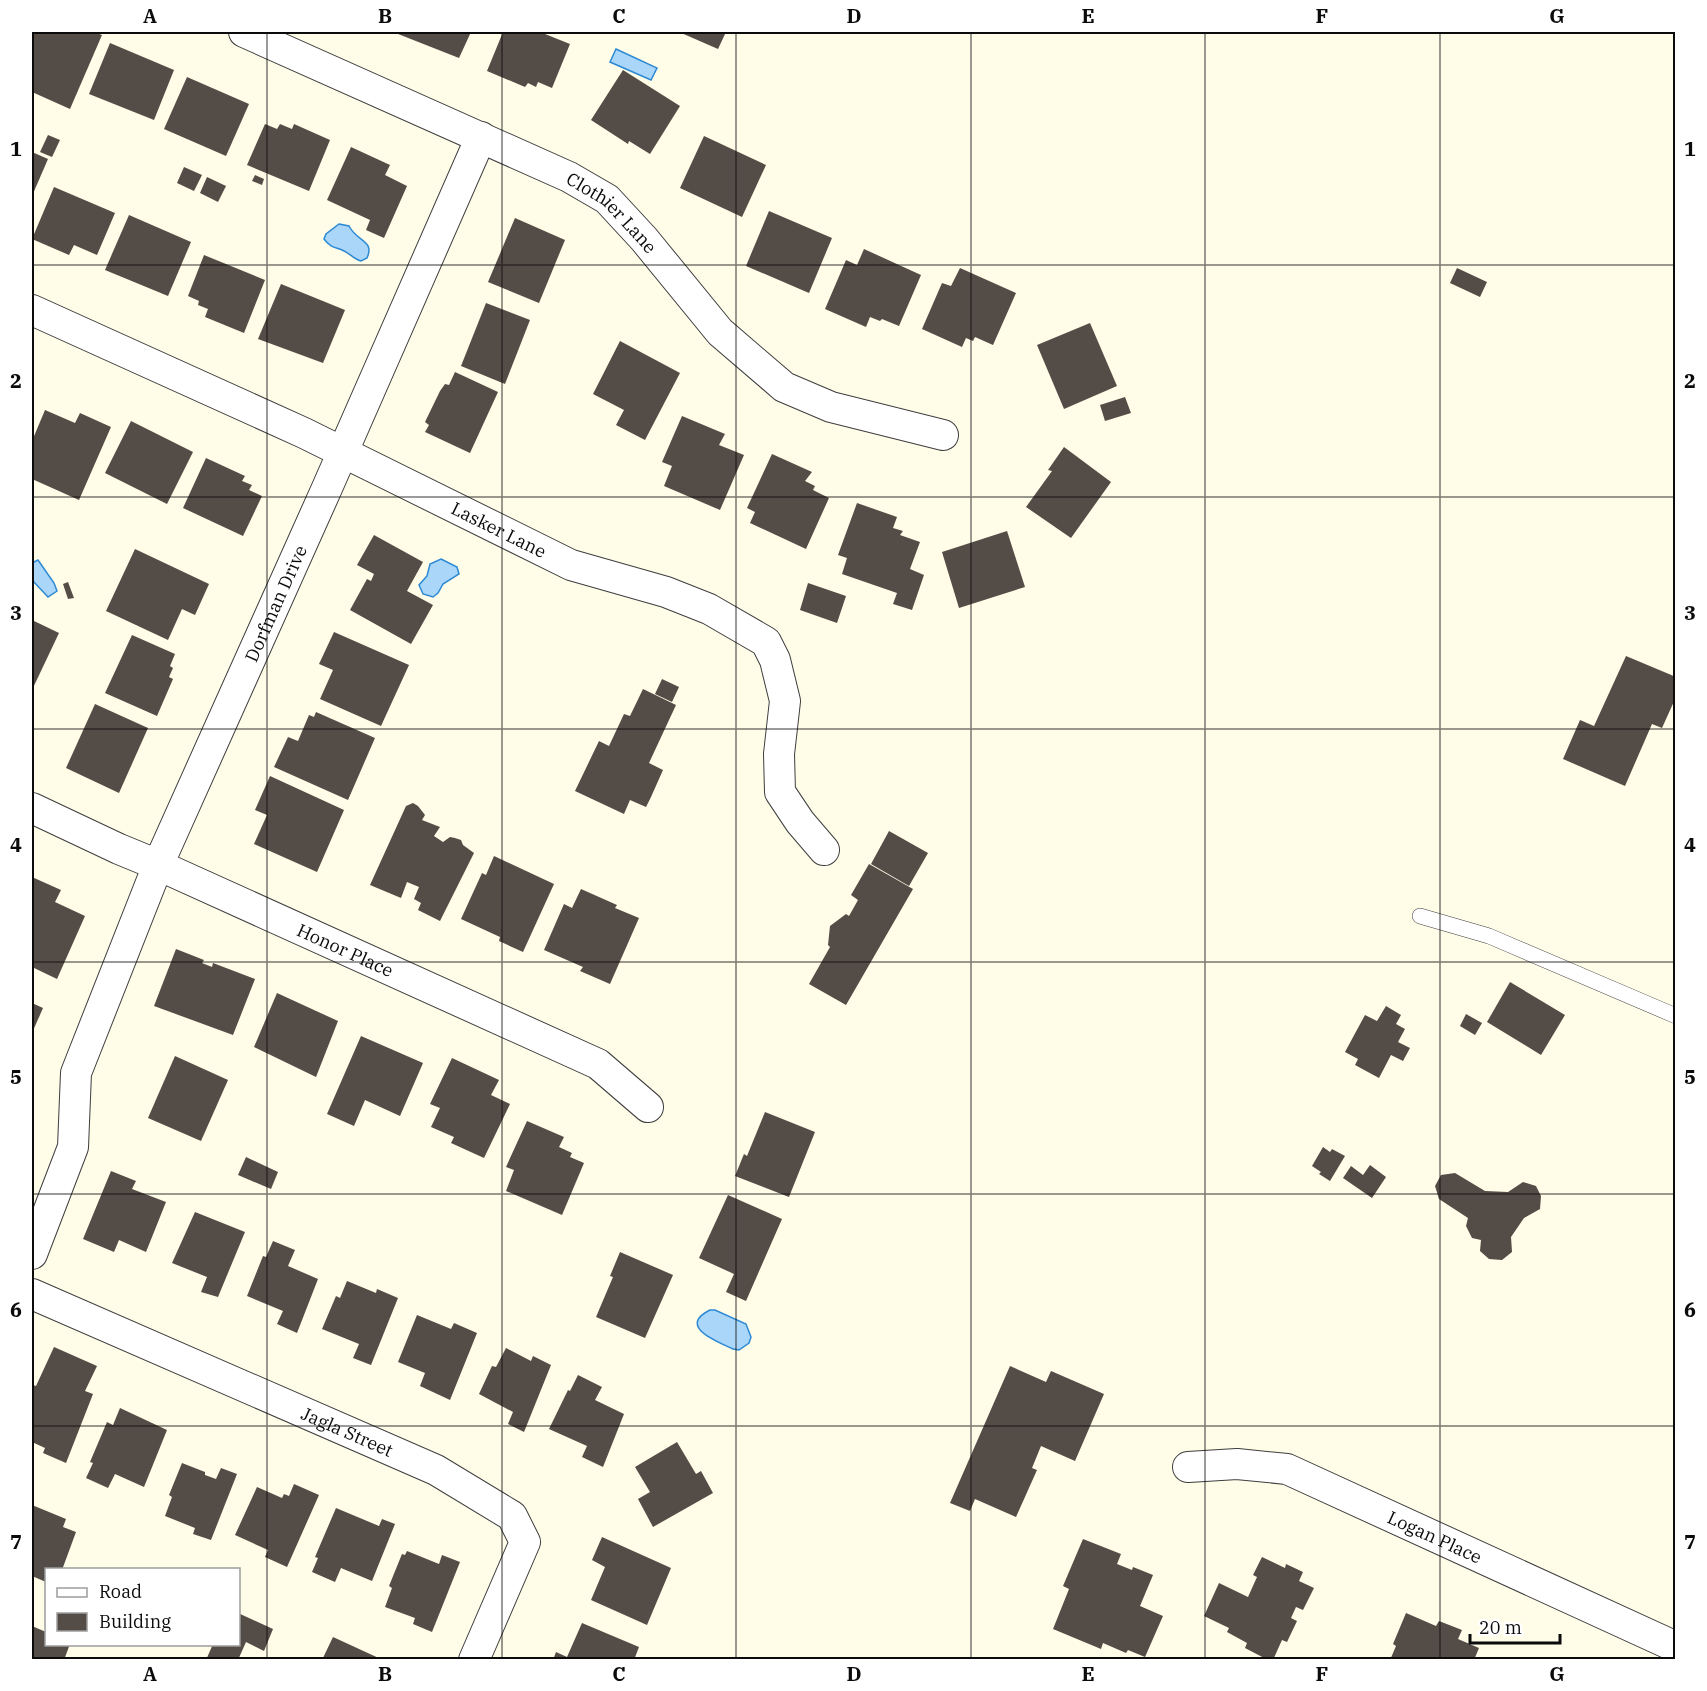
<svg xmlns="http://www.w3.org/2000/svg" width="1707" height="1691" viewBox="0 0 1707 1691" font-family="'IBM Plex Serif',serif">
	<style>
		.water { fill: #aad7f9; stroke: #2d89d4; stroke-width: 1.5 }
		.building { fill: #544c46 }
		.lines { fill: none; stroke-linecap: round; stroke-linejoin: round }
		.service-casing { stroke: #3e3e3e; stroke-width: 16 }
		.minor-casing { stroke: #3e3e3e; stroke-width: 32 }
		.service { stroke: #fff; stroke-width: 15 }
		.minor { stroke: #fff; stroke-width: 30 }
		.grid { fill: none; stroke: #0b0b0b; stroke-width: 1.5; stroke-opacity: 0.55 }
		.labels { text-anchor: middle; dominant-baseline: central; stroke-width: 6; stroke-linejoin: round; paint-order: stroke }
		.street-label { font-size: 18px; fill: #0b0b0b; stroke: #fff }
		.neatline { fill: none; stroke: #0b0b0b; stroke-width: 2 }
		.grid-label { font-size: 20px; text-anchor: middle; font-weight: bold; fill: #0b0b0b }
	</style>
	<rect width="100%" height="100%" fill="#fffce8"/>
	<g class="water">
		<path d="M616,49L657,68L651,80L610,62Z"/>
		<path d="M339,224L349,226C357,242 375,240 367,258L361,261C353,259 350,253 342,250C334,247 330,247 324,239L326,234Z"/>
		<path d="M441,559L457,567L459,574L443,584L438,593L433,597L423,594L419,585L427,576L430,564Z"/>
		<path d="M38,560L54,583L57,591L48,597L32,580V563Z"/>
		<path d="M710,1310H715L746,1324L751,1337L749,1343L739,1350L733,1349C719,1342 676,1327 710,1310Z"/>
	</g>
	<g class="building">
		<path d="M32,32H94L102,35L70,109L32,92Z"/>
		<path d="M393,32H471L459,58Z"/>
		<path d="M503,32H540L570,44L552,88L538,82L536,87L528,83L525,87L487,71Z"/>
		<path d="M679,32H726L718,49Z"/>
		<path d="M110,43L174,70L154,120L89,94Z"/>
		<path d="M623,70L680,106L650,154L629,141L628,144L591,120Z"/>
		<path d="M187,77L249,104L226,156L164,129Z"/>
		<path d="M265,124L277,129L280,124L292,129L294,124L330,140L309,191L247,165Z"/>
		<path d="M48,135L60,140L52,157L40,152Z"/>
		<path d="M704,136L766,165L742,217L680,188Z"/>
		<path d="M351,147L390,165L385,175L407,186L384,238L366,230L370,220L327,200Z"/>
		<path d="M32,152L48,159L32,196Z"/>
		<path d="M184,167L202,175L194,191L177,183Z"/>
		<path d="M255,175L264,179L262,185L252,181Z"/>
		<path d="M207,177L226,186L218,202L200,193Z"/>
		<path d="M54,187L115,213L97,255L74,245L69,255L32,239Z"/>
		<path d="M769,211L832,238L809,293L746,266Z"/>
		<path d="M129,215L191,242L168,296L105,270Z"/>
		<path d="M515,218L565,240L539,303L488,282Z"/>
		<path d="M864,249L921,275L899,326L882,319L880,321L870,317L866,327L825,309L846,260L857,265Z"/>
		<path d="M204,255L265,280L244,333L205,317L208,309L198,305L199,301L188,296Z"/>
		<path d="M960,268L1016,293L993,345L975,337L973,341L966,338L962,347L922,329L942,283L951,286Z"/>
		<path d="M1457,268L1487,282L1480,297L1450,283Z"/>
		<path d="M281,284L345,310L323,363L258,339Z"/>
		<path d="M486,303L530,320L505,384L461,366Z"/>
		<path d="M1090,323L1117,386L1064,409L1037,345Z"/>
		<path d="M620,341L680,373L645,440L616,425L624,410L593,394Z"/>
		<path d="M455,372L498,392L470,453L425,432L429,425L425,422L440,391L445,384L449,385Z"/>
		<path d="M1125,397L1131,413L1105,421L1100,405Z"/>
		<path d="M45,410L75,423L80,413L111,427L79,500L32,479V441Z"/>
		<path d="M682,416L725,434L719,445L744,455L720,510L664,486L672,466L662,462Z"/>
		<path d="M131,421L193,452L167,504L105,473Z"/>
		<path d="M1064,447L1111,482L1071,538L1026,507L1052,471L1048,470Z"/>
		<path d="M772,454L812,472L805,481L815,486L813,490L829,498L806,549L750,523L755,512L747,508Z"/>
		<path d="M206,458L245,476L242,481L252,485L249,490L262,496L243,536L183,508Z"/>
		<path d="M857,503L897,517L893,528L903,531L900,535L920,542L910,569L924,575L912,610L893,604L897,593L842,574L847,558L838,555Z"/>
		<path d="M1007,531L1025,587L959,608L942,552Z"/>
		<path d="M374,535L423,562L407,591L433,605L411,644L350,610L367,579L371,581L374,574L357,565Z"/>
		<path d="M135,549L209,584L195,615L182,609L168,640L106,611Z"/>
		<path d="M68,582L74,598L68,599L63,584Z"/>
		<path d="M808,583L846,596L837,623L800,610Z"/>
		<path d="M32,620L59,633L32,690Z"/>
		<path d="M334,632L409,665L381,726L320,699L333,670L319,664Z"/>
		<path d="M132,635L175,654L170,666L173,668L169,677L173,679L157,716L105,693Z"/>
		<path d="M1626,656L1676,677V697L1662,728L1652,724L1625,786L1563,759L1580,720L1594,726Z"/>
		<path d="M662,679L679,687L672,702L655,694Z"/>
		<path d="M643,689L676,705L649,763L663,770L651,797L646,807L630,800L624,814L575,791L599,741L609,746L624,714L630,716Z"/>
		<path d="M95,704L148,728L119,793L66,768Z"/>
		<path d="M316,712L375,738L348,800L274,767L288,737L298,741L309,715L314,717Z"/>
		<path d="M270,776L344,810L317,872L254,844L267,815L255,810Z"/>
		<path d="M413,803L418,806L425,815L422,820L440,827L434,836L443,842L450,837L455,838L461,840L463,845L474,853L440,921L418,910L421,903L414,899L419,887L407,882L401,898L370,885L406,806Z"/>
		<path d="M889,831L928,853L909,886L871,864Z"/>
		<path d="M494,856L554,884L523,952L499,941L500,937L461,919L482,873L486,875Z"/>
		<path d="M869,864L913,889L846,1005L809,984L830,947L828,945L830,926L846,914L849,916L858,900L851,895Z"/>
		<path d="M32,877L61,890L55,902L85,916L57,979L32,967Z"/>
		<path d="M581,889L617,905L615,908L639,918L610,984L580,971L583,967L544,950L564,904L572,908Z"/>
		<path d="M176,949L204,960L202,963L212,967L213,963L255,979L233,1035L154,1006Z"/>
		<path d="M1510,982L1565,1015L1541,1055L1487,1022Z"/>
		<path d="M277,993L338,1021L316,1077L254,1047Z"/>
		<path d="M32,1003L43,1008L32,1033Z"/>
		<path d="M1386,1006L1401,1015L1396,1024L1405,1029L1398,1042L1410,1048L1403,1061L1391,1055L1379,1078L1355,1065L1358,1059L1345,1052L1365,1015L1377,1021Z"/>
		<path d="M1466,1014L1482,1023L1475,1035L1460,1026Z"/>
		<path d="M361,1036L423,1063L400,1116L365,1100L354,1126L327,1114Z"/>
		<path d="M175,1056L228,1080L201,1141L148,1118Z"/>
		<path d="M452,1058L499,1080L491,1095L510,1104L484,1158L451,1143L454,1137L431,1127L440,1108L430,1104Z"/>
		<path d="M765,1112L815,1132L789,1197L735,1176L744,1154L747,1156Z"/>
		<path d="M527,1121L564,1137L559,1147L572,1153L570,1157L584,1163L562,1215L506,1191L514,1170L506,1167Z"/>
		<path d="M1323,1147L1330,1152L1332,1149L1345,1156L1330,1181L1319,1174L1321,1172L1312,1166Z"/>
		<path d="M246,1157L278,1172L271,1189L238,1175Z"/>
		<path d="M1370,1165L1386,1177L1372,1198L1343,1178L1351,1166L1363,1175Z"/>
		<path d="M111,1171L136,1181L132,1189L166,1202L146,1252L119,1240L114,1252L83,1239Z"/>
		<path d="M1455,1173L1485,1191L1508,1192L1523,1182L1536,1186L1541,1196L1540,1209L1524,1218L1511,1237L1512,1252L1502,1260L1489,1259L1480,1251L1481,1240L1472,1238L1466,1226L1468,1218L1439,1199L1435,1186L1441,1175Z"/>
		<path d="M728,1195L782,1219L746,1301L726,1292L734,1274L699,1258Z"/>
		<path d="M195,1212L245,1232L218,1297L201,1292L207,1277L172,1263Z"/>
		<path d="M273,1241L295,1250L288,1266L318,1279L297,1333L277,1324L283,1311L247,1296L263,1256L266,1257Z"/>
		<path d="M620,1252L673,1275L645,1338L596,1317L613,1277L610,1276Z"/>
		<path d="M347,1281L376,1293L377,1289L398,1298L371,1365L353,1358L359,1344L322,1329L336,1296L340,1298Z"/>
		<path d="M417,1315L451,1329L454,1323L477,1333L450,1400L420,1386L425,1373L398,1362Z"/>
		<path d="M54,1347L97,1366L85,1391L93,1394L66,1463L43,1453L45,1448L32,1442V1389L33,1385L36,1386Z"/>
		<path d="M506,1348L531,1361L533,1356L551,1365L524,1432L508,1424L513,1412L479,1394L492,1366L496,1367Z"/>
		<path d="M1010,1366L1046,1382L1051,1371L1104,1394L1075,1461L1041,1446L1032,1468L1037,1470L1016,1517L975,1499L970,1511L950,1503Z"/>
		<path d="M578,1375L602,1387L595,1400L624,1414L603,1467L582,1457L587,1446L549,1429L568,1390L570,1391Z"/>
		<path d="M120,1408L167,1430L144,1487L115,1474L108,1488L86,1478L93,1463L90,1462L107,1422L113,1425Z"/>
		<path d="M677,1442L696,1474L701,1471L713,1493L653,1527L638,1499L650,1492L635,1467Z"/>
		<path d="M182,1463L205,1472V1475L216,1479L221,1468L237,1474L211,1540L193,1534L195,1528L165,1516L172,1497L169,1495Z"/>
		<path d="M294,1484L319,1495L287,1567L265,1557L268,1550L235,1535L257,1487L282,1498L284,1494L289,1496Z"/>
		<path d="M32,1505L66,1519L63,1527L76,1532L62,1570H46V1582L32,1576Z"/>
		<path d="M336,1508L379,1526L382,1519L395,1524L372,1581L341,1568L335,1582L312,1572L318,1558L315,1557Z"/>
		<path d="M602,1537L671,1568L647,1625L591,1600L605,1567L592,1560Z"/>
		<path d="M1083,1539L1121,1554L1117,1564L1132,1570L1133,1567L1153,1575L1140,1606L1163,1616L1145,1657L1128,1650L1126,1653L1103,1643L1101,1649L1053,1629L1069,1589L1063,1586Z"/>
		<path d="M407,1551L439,1564L442,1555L460,1562L432,1632L413,1624L415,1618L385,1607L392,1588L389,1586L402,1554L405,1555Z"/>
		<path d="M1262,1557L1285,1568L1286,1564L1303,1572L1299,1581L1314,1588L1303,1610L1296,1607L1291,1618L1297,1621L1287,1642L1282,1640L1273,1660H1268L1245,1648L1247,1643L1227,1632L1229,1628L1204,1616L1219,1583L1248,1597L1257,1577L1253,1575Z"/>
		<path d="M238,1613L273,1629L264,1651L246,1642L238,1660H206L213,1644H238Z"/>
		<path d="M1406,1613L1436,1626L1439,1621L1462,1630L1458,1639L1479,1648L1474,1660H1390L1396,1646L1393,1644Z"/>
		<path d="M582,1623L639,1647L634,1660H553L556,1652L567,1657Z"/>
		<path d="M32,1626L46,1632V1644H70L64,1660H32Z"/>
		<path d="M333,1637L383,1660H322Z"/>
	</g>
	<g class="lines">
		<g class="service-casing">
			<path id="service" d="M1420,916L1489,936L1676,1016"/>
		</g>
		<g class="minor-casing">
			<g id="minor">
				<path id="s1" d="M244,32L569,177L607,199L644,239L720,332L784,387L831,407L943,435"/>
				<path id="s2" d="M32,310L304,433L571,565L666,592L709,609L766,642L775,660L785,701L779,754L780,792L800,822L824,850"/>
				<path id="s3" d="M32,808L119,849L158,865L598,1064L648,1107"/>
				<path id="s4" d="M32,1254L73,1147L76,1073L158,865L327,488L481,137"/>
				<path id="s5" d="M32,1294L436,1470L512,1516L525,1542L474,1660"/>
				<path id="s6" d="M1188,1467L1237,1464L1287,1469L1676,1647"/>
			</g>
		</g>
		<use href="#service" class="service"/>
		<use href="#minor" class="minor"/>
	</g>
	<path class="grid" d="M267,32V1660M502,32V1660M736,32V1660M971,32V1660M1205,32V1660M1440,32V1660M32,265H1676M32,497H1676M32,729H1676M32,962H1676M32,1194H1676M32,1426H1676"/>
	<g class="labels">
		<g class="street-label">
			<text stroke="none"><textPath href="#s1" startOffset="412">Clothier Lane</textPath></text>
			<text stroke="none"><textPath href="#s2" startOffset="516">Lasker Lane</textPath></text>
			<text stroke="none"><textPath href="#s4" startOffset="699">Dorfman Drive</textPath></text>
			<text stroke="none"><textPath href="#s3" startOffset="344">Honor Place</textPath></text>
			<text stroke="none"><textPath href="#s5" startOffset="344">Jagla Street</textPath></text>
			<text stroke="none"><textPath href="#s6" startOffset="262">Logan Place</textPath></text>
		</g>
	</g>
	<rect width="1707" height="1691" fill="none" stroke="#ffffff" stroke-width="66"/>
	<rect x="45" y="1568" width="195" height="78" fill="#ffffff" stroke="#9d9d9d" stroke-width="1.5"/>
	<rect x="57" y="1588" width="30" height="9" fill="#ffffff" stroke="#9d9d9d" stroke-width="1.5"/>
	<text x="99" y="1598" font-size="18" fill="#0b0b0b">Road</text>
	<rect x="57" y="1613" width="30" height="18" fill="#544c46" stroke="#9d9d9d" stroke-width="1.5"/>
	<text x="99" y="1628" font-size="18" fill="#0b0b0b">Building</text>
	<path d="M1470 1634v9h90v-9" fill="none" stroke="#0b0b0b" stroke-width="3"/>
	<text x="1479" y="1634" font-size="18" fill="#0b0b0b" stroke="#ffffff" stroke-width="4.5" paint-order="stroke">20 m</text>
	<rect x="33" y="33" width="1641" height="1625" class="neatline"/>
	<g class="grid-label">
		<text x="150" y="23">A</text>
		<text x="385" y="23">B</text>
		<text x="619" y="23">C</text>
		<text x="854" y="23">D</text>
		<text x="1088" y="23">E</text>
		<text x="1322" y="23">F</text>
		<text x="1557" y="23">G</text>
		<text x="16" y="156">1</text>
		<text x="1690" y="156">1</text>
		<text x="16" y="388">2</text>
		<text x="1690" y="388">2</text>
		<text x="16" y="620">3</text>
		<text x="1690" y="620">3</text>
		<text x="16" y="852">4</text>
		<text x="1690" y="852">4</text>
		<text x="16" y="1084">5</text>
		<text x="1690" y="1084">5</text>
		<text x="16" y="1317">6</text>
		<text x="1690" y="1317">6</text>
		<text x="16" y="1549">7</text>
		<text x="1690" y="1549">7</text>
		<text x="150" y="1681">A</text>
		<text x="385" y="1681">B</text>
		<text x="619" y="1681">C</text>
		<text x="854" y="1681">D</text>
		<text x="1088" y="1681">E</text>
		<text x="1322" y="1681">F</text>
		<text x="1557" y="1681">G</text>
	</g>
</svg>
